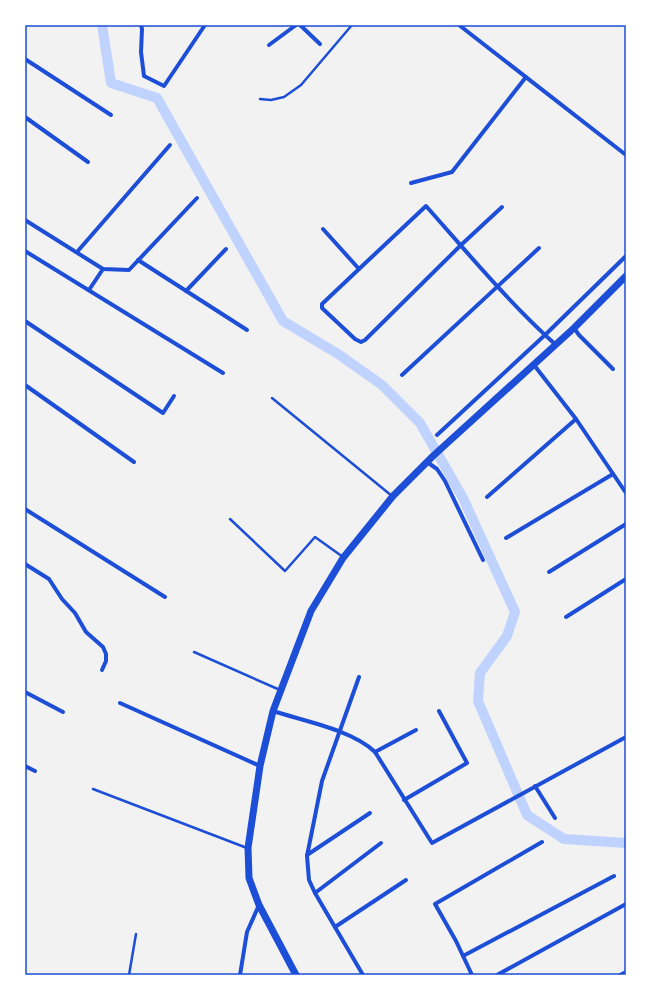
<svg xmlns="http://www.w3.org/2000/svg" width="651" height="1000" viewBox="0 0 651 1000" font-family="Barlow,sans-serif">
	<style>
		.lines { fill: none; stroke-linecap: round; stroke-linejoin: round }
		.canal { stroke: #bfd3fe; stroke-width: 10 }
		.service { stroke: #1d4ed8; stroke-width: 2.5 }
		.minor { stroke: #1d4ed8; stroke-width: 4 }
		.secondary { stroke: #1d4ed8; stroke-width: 7 }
		.neatline { fill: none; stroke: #1d4ed8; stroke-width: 1.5 }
	</style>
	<rect width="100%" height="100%" fill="#f2f2f2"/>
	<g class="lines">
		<path class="canal" d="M102,25L111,83L157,98L283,321L338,354L382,385L420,423L463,498L515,612L507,636L480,673L478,701L527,815L564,839L626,843"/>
		<g class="service">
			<path d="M260,99L271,100L284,97L301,85L352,25"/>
			<path d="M272,398L392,496"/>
			<path d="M230,519L285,571L315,537L343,557"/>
			<path d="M194,652L280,690"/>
			<path d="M93,789L247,848"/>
			<path d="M129,975L136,934"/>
		</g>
		<g class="minor">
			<path d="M141,25L142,29L141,52L144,76L164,86L205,25"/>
			<path d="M300,25L320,44"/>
			<path d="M459,25L626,155"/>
			<path d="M269,45L296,25"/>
			<path d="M25,59L111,115"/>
			<path d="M25,117L88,162"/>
			<path d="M411,183L452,172L526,77"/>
			<path d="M502,207L461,245L365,340L361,342L355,339L322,308V304L359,269L426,206C467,252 510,304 556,345"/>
			<path d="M25,220L103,269L129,270L197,198"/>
			<path d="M323,229L359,269"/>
			<path d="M25,251L223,373"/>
			<path d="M77,252L170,145"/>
			<path d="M138,260L247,330"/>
			<path d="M89,290L103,269"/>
			<path d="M186,291L226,249"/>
			<path d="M25,321L163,413L174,396"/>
			<path d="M574,328L579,335L613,369"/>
			<path d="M534,365L576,419L626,493"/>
			<path d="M402,375L539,248"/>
			<path d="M25,385L134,462"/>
			<path d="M437,435L545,335L626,256"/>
			<path d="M427,462L437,469L445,481L483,560"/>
			<path d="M487,497L576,419"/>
			<path d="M25,509L165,597"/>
			<path d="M506,538L613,474"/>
			<path d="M25,564L49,579L62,599L75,613L86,632L103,647L106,654V661L102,670"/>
			<path d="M549,572L626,524"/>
			<path d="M566,617L626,579"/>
			<path d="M359,677L322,781L307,856L309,880L315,893L363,975"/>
			<path d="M25,692L63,712"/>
			<path d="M120,703L260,766"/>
			<path d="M273,711C304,721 352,730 375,752L432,843L626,737"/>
			<path d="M375,752L416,730"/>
			<path d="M25,766L35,771"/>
			<path d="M535,786L555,818"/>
			<path d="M404,800L467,763L439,711"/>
			<path d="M307,855L370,813"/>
			<path d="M315,893L381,843"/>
			<path d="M335,927L406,880"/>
			<path d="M463,956L614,876"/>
			<path d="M240,975L247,932L259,905"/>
			<path d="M472,975L456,941L435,904L542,842"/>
			<path d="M497,975L626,904"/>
			<path d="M620,975L626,972"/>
		</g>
		<path class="secondary" d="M296,975L259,905L249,878L248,848L260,766L273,711L311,611L343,558L393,496L433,456L574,328L626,276"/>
	</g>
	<rect width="651" height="1000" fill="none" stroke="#ffffff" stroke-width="52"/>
	<rect x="26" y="26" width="599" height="948" class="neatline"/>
</svg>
